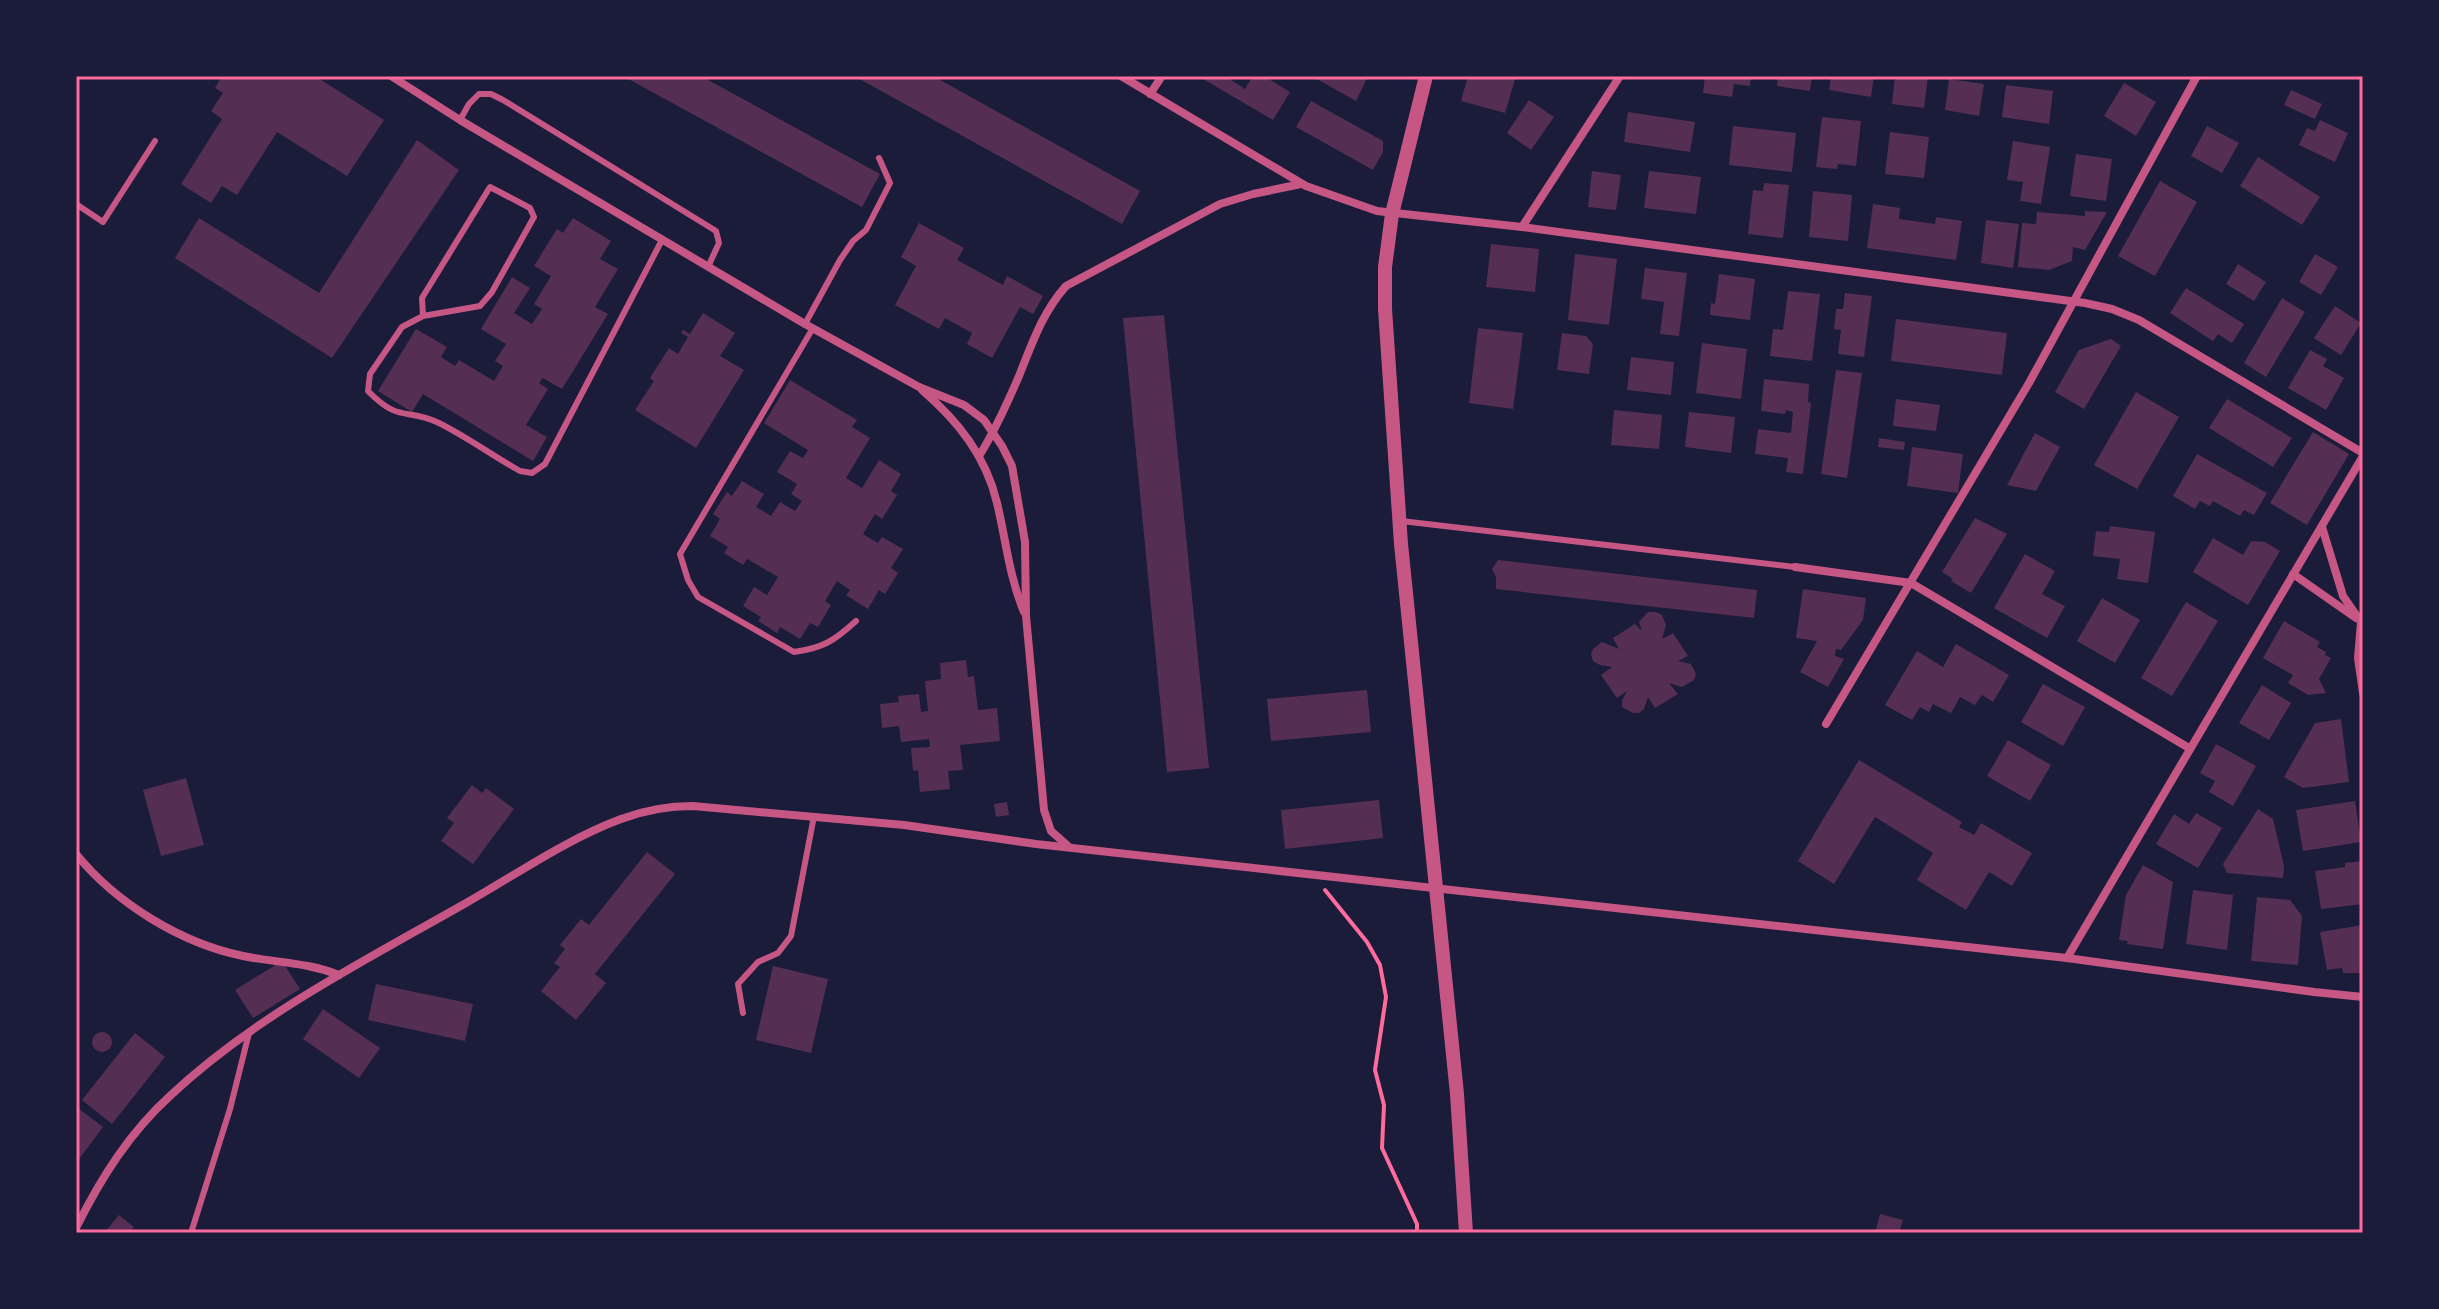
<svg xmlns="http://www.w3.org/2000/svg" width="2439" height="1309" viewBox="0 0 2439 1309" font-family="Arial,sans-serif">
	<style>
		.building { fill: #542f53 }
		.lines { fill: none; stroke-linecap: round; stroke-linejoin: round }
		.path { stroke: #ff6b9d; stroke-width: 4 }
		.service { stroke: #c65784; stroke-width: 6 }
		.minor { stroke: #c65784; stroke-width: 8 }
		.tertiary { stroke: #c65784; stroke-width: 14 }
		.neatline { fill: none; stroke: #ff6b9d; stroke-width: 3 }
	</style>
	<rect width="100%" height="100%" fill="#1b1b3a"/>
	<g class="building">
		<path d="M222,76H315L384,120L347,176L277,132L237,195L222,186L211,203L181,184L222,119L211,111L223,93L215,88Z"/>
		<path d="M623,76H701L880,174L862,207Z"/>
		<path d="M854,76H933L1140,191L1122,224Z"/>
		<path d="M1198,76H1230L1228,78L1245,89L1253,76H1264L1290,92L1273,120Z"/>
		<path d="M1316,76H1368L1356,101L1315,78Z"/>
		<path d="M1468,76H1516L1505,113L1461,101Z"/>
		<path d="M1705,76H1751L1750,86L1734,84L1732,97L1703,93Z"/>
		<path d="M1778,76H1812L1810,91L1777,86Z"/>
		<path d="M1831,76H1874L1871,97L1829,90Z"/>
		<path d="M1895,76H1928L1924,108L1892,104Z"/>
		<path d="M1949,79L1984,84L1979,116L1945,110Z"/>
		<path d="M2124,83L2156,102L2136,136L2104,116Z"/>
		<path d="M2006,85L2053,91L2049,124L2002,117Z"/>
		<path d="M2291,90L2322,104L2315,119L2284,105Z"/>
		<path d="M1529,100L1554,117L1531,150L1507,133Z"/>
		<path d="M1311,101L1383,141V152L1373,170L1296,127Z"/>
		<path d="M1628,112L1695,122L1690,152L1624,142Z"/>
		<path d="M1822,117L1861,121L1856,166L1838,164L1837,169L1816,167Z"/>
		<path d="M2320,120L2348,133L2335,162L2299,145L2307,128L2315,131Z"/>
		<path d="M1733,126L1796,133L1792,172L1729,165Z"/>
		<path d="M2207,126L2239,143L2222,173L2191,156Z"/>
		<path d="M1890,132L1929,137L1924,178L1885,174Z"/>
		<path d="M417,140L459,170L332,358L175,258L199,218L319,293Z"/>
		<path d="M2013,141L2050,147L2041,204L2020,201L2023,182L2007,180Z"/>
		<path d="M2076,154L2112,159L2106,201L2070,196Z"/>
		<path d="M2258,157L2320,197L2302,225L2240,186Z"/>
		<path d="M1592,171L1621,175L1616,210L1588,207Z"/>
		<path d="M1649,171L1701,177L1696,214L1644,208Z"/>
		<path d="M2160,181L2197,202L2155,276L2118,256Z"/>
		<path d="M1764,183L1789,185L1783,238L1748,234L1753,190L1763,191Z"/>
		<path d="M1813,191L1852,195L1848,241L1809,237Z"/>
		<path d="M1873,204L1900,208L1899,219L1935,224L1936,217L1962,221L1956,260L1867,248Z"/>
		<path d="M2085,211L2107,212L2085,250L2073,247L2072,261L2049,270L2018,267L2022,223L2036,224L2037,212L2085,216Z"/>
		<path d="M573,218L611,241L600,259L618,269L595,307L608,314L562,389L543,378L539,383L548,389L526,425L547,437L533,461L423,394L412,412L378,391L416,329L447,347L441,357L455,366L459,360L494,381L503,366L495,361L506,344L481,329L512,277L530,288L514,313L532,324L542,309L534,304L551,276L534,266L557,229L563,233Z"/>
		<path d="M1986,220L2019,224L2013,268L1981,263Z"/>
		<path d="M919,223L964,248L957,260L1003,285L1007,276L1043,296L1033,314L1020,307L992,358L967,344L972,333L945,318L939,329L895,305L916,266L901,257Z"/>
		<path d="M1491,244L1539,249L1535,292L1486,287Z"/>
		<path d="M1575,254L1617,259L1609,325L1568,320Z"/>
		<path d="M2315,254L2338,267L2321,295L2299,282Z"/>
		<path d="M2238,264L2266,282L2254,301L2226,284Z"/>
		<path d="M1645,268L1687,273L1679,336L1660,334L1664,302L1641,299Z"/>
		<path d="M1719,274L1755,279L1750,320L1710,315L1711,303L1715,304Z"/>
		<path d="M2186,288L2244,324L2232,343L2218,334L2213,341L2170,313Z"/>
		<path d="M1788,291L1820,294L1812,361L1770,356L1773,329L1783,330Z"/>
		<path d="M1845,293L1872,296L1864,357L1838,354L1841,330L1834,329L1836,309H1843Z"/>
		<path d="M2282,298L2305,312L2266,377L2244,363Z"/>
		<path d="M2335,306L2361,323L2341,355L2314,338Z"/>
		<path d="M703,313L735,333L720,356L744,370L696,448L635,410L654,381L650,378L669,348L678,354L688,337L681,333L683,330L690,334Z"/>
		<path d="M1164,315L1209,768L1167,772L1123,318Z"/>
		<path d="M1896,319L2007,333L2002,375L1891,361Z"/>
		<path d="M1478,328L1523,333L1513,409L1469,403Z"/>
		<path d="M1562,333L1586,336L1593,344L1589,374L1557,370Z"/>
		<path d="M2111,339L2121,346L2084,409L2055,392L2079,350Z"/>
		<path d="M1702,343L1747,349L1741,399L1696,393Z"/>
		<path d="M2310,350L2327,359L2323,366L2344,378L2326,410L2288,388Z"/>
		<path d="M1631,357L1674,362L1671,395L1627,390Z"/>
		<path d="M1836,370L1862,373L1847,478L1821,474Z"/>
		<path d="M1764,379L1809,384L1808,402L1811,403L1803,474L1786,472L1788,458L1755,454L1758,429L1791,433L1793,412L1786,410L1785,414L1761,411Z"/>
		<path d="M790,380L857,420L852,427L870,438L846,478L862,488L879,460L901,474L891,491L897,495L882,519L875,514L863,534L878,543L882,537L903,549L891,568L898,573L885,594L879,590L868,609L846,595L850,590L837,581L825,601L831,605L818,627L810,623L800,639L780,627L777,633L758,621L761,617L743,606L754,587L767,595L778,577L747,559L743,565L724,553L728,547L710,536L720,519L713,514L727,492L732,496L742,481L764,494L756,507L771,516L780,502L795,511L802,501L791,494L797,484L777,472L790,451L803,458L808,450L764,423Z"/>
		<path d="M2136,392L2179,417L2137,489L2094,465Z"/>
		<path d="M1896,399L1940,405L1936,431L1893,426Z"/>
		<path d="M2227,399L2292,438L2273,467L2209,428Z"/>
		<path d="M1614,410L1662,415L1659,449L1611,445Z"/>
		<path d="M1689,412L1735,417L1731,453L1685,447Z"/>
		<path d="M2313,432L2349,454L2307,525L2270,503Z"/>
		<path d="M2035,433L2060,447L2036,491L2007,485Z"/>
		<path d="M1879,438L1905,442L1904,450L1878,447Z"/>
		<path d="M1912,447L1963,454L1958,493L1907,486Z"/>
		<path d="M2197,454L2267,493L2254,515L2244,510L2240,516L2213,501L2210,506L2200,501L2195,509L2173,496Z"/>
		<path d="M1975,518L2007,534L1971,593L1951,581L1953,579L1942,572Z"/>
		<path d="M2110,526L2155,532L2148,583L2117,579L2120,559L2093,556L2096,531L2109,532Z"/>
		<path d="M2213,538L2243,555L2251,541L2265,542L2280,551L2248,605L2193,572Z"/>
		<path d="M2025,554L2055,571L2042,594L2065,606L2047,638L1994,608Z"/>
		<path d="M1498,560L1757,590L1754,618L1496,589V577L1492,569Z"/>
		<path d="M1803,589L1866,598L1863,620L1841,650L1836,649L1835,656L1844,659L1828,687L1800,672L1817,641L1796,638Z"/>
		<path d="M2102,598L2140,620L2115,663L2077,641Z"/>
		<path d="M2186,602L2218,621L2172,696L2141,678Z"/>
		<path d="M1648,612H1656L1662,615L1666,625L1662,639L1673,633L1688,656L1678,661L1691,664L1696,674L1694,680L1682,687L1669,683L1678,694L1655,708L1648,697L1644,709L1639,713H1633L1622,707V701L1627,691L1617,698L1601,675L1612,667L1600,665L1593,661L1591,654L1593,649L1602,642L1619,649L1613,638L1635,624L1642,631L1639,622Z"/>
		<path d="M2284,621L2320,642L2317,647L2326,652L2325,655L2331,658L2319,679L2326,693L2308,695L2288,683L2293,675L2263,658Z"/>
		<path d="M1956,644L2009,675L1993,702L1982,695L1975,705L1960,697L1951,713L1933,704L1929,712L1920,707L1912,720L1885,705L1917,651L1943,667Z"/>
		<path d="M966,660L968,677L974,676L978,710L997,708L1000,741L960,745L963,770L948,771L950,789L920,792L918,770L913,771L911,748L930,747L929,739L901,742L899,726L882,728L880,704L899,702L898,696L919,694L921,712L928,711L925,681L941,679L940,663Z"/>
		<path d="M2043,684L2085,707L2063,746L2021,722Z"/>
		<path d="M2262,685L2291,703L2269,740L2239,723Z"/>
		<path d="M1367,690L1371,732L1271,741L1267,699Z"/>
		<path d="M2341,719L2349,782L2303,788L2284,777L2315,723Z"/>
		<path d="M2008,740L2051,765L2030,801L1987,776Z"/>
		<path d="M2216,744L2256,766L2233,806L2209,792L2215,781L2200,773Z"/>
		<path d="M1859,760L1962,822L1959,827L1974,835L1981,823L2032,853L2012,886L1989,872L1966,910L1917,880L1933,853L1875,817L1834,884L1798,861Z"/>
		<path d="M186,778L204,845L161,856L143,790Z"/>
		<path d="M472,785L482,793L486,788L514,809L473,864L441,841L454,823L447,818Z"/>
		<path d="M1379,800L1383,838L1285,849L1281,810Z"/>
		<path d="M2355,801L2361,842L2303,851L2296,810Z"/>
		<path d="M1007,802L1009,815L996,817L994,804Z"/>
		<path d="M2258,809L2273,819L2284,866L2283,878L2227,873L2223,864Z"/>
		<path d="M2196,813L2222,828L2198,868L2156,844L2174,814L2189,824Z"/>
		<path d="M647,852L675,874L595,974L606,983L576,1020L541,991L560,967L554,963L565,949L560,945L581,919L589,925Z"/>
		<path d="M2363,861V904L2321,909L2315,871L2345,867V863Z"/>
		<path d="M2143,865L2173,882L2163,949L2127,944L2128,941L2119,940L2126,895Z"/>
		<path d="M2193,890L2233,895L2227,950L2186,944Z"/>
		<path d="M2257,897L2290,900L2302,916L2298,965L2251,961Z"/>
		<path d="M2363,925V973H2343L2342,968L2327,970L2320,932Z"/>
		<path d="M282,961L300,989L253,1018L235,990Z"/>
		<path d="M773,966L828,979L811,1053L756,1040Z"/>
		<path d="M376,984L473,1004L465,1041L368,1020Z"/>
		<path d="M323,1009L380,1048L359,1078L303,1039Z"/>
		<circle cx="102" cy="1042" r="10"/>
		<path d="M135,1033L165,1057L112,1124L82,1100Z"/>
		<path d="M79,1109L103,1127L76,1163V1113Z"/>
		<path d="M1880,1214L1903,1220L1899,1233H1875Z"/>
		<path d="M119,1215L134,1227L129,1233H104Z"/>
	</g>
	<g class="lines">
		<path class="path" d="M1325,890L1367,942L1380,965L1386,997L1375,1070L1384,1105L1382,1148L1417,1224V1233"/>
		<g class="service">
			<path d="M460,120L469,104L479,94H491L503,100L716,231L719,243L708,267"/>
			<path d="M76,204L103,222L155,141"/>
			<path d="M423,316L422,298L490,187L530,208L534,217L492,292L480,306L423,316L402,327L370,374L368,391C400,424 407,407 439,423C467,437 493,456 520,471L532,473L545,464L662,240"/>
			<path d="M805,324L840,260L853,241L866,230L890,183L879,158"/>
			<path d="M813,328L680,554L688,580L698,597L794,652C823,648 834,641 856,621"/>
			<path d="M1401,521L1795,567"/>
			<path d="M743,1013L738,984L758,962L778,953L791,936L814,816"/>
			<path d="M191,1233L230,1109L249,1033"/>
		</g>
		<g class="minor">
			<path d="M391,76L460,120L805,324L919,387L964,405L984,420L1002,446L1012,466L1025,542L1026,616L1044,810L1051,831L1068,846"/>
			<path d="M1121,76L1306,186L1377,211L1522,227L2085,303L2112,309L2139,320L2363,453"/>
			<path d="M1150,94L1162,76"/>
			<path d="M1522,227L1620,76"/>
			<path d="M922,390C958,421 986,456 997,503C1006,540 1009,576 1024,612"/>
			<path d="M979,456C995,431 1007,404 1019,376C1032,344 1042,313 1066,286L1220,204L1253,194L1301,184"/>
			<path d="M2322,527L2343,596L2361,622"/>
			<path d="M1795,567L1911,583L2189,748"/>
			<path d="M2293,574L2356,618"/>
			<path d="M2361,622L2358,658L2363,693"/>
			<path d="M1826,724L2029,383L2197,76"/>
			<path d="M76,854C116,903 180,943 243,956C277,963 306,962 339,975"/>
			<path d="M2067,958L2363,456"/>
			<path d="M76,1228C101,1178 129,1133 171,1095C255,1016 366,960 466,903C517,874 567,839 621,819C645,810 668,806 693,806L904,825L1036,844L2067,958L2314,992L2363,997"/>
		</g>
		<path class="tertiary" d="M1426,76L1392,214L1385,267V309L1401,544L1457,1094L1466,1233"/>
	</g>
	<rect width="2439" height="1309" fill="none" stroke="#1b1b3a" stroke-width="156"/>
	<rect x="78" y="78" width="2283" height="1153" class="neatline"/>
</svg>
